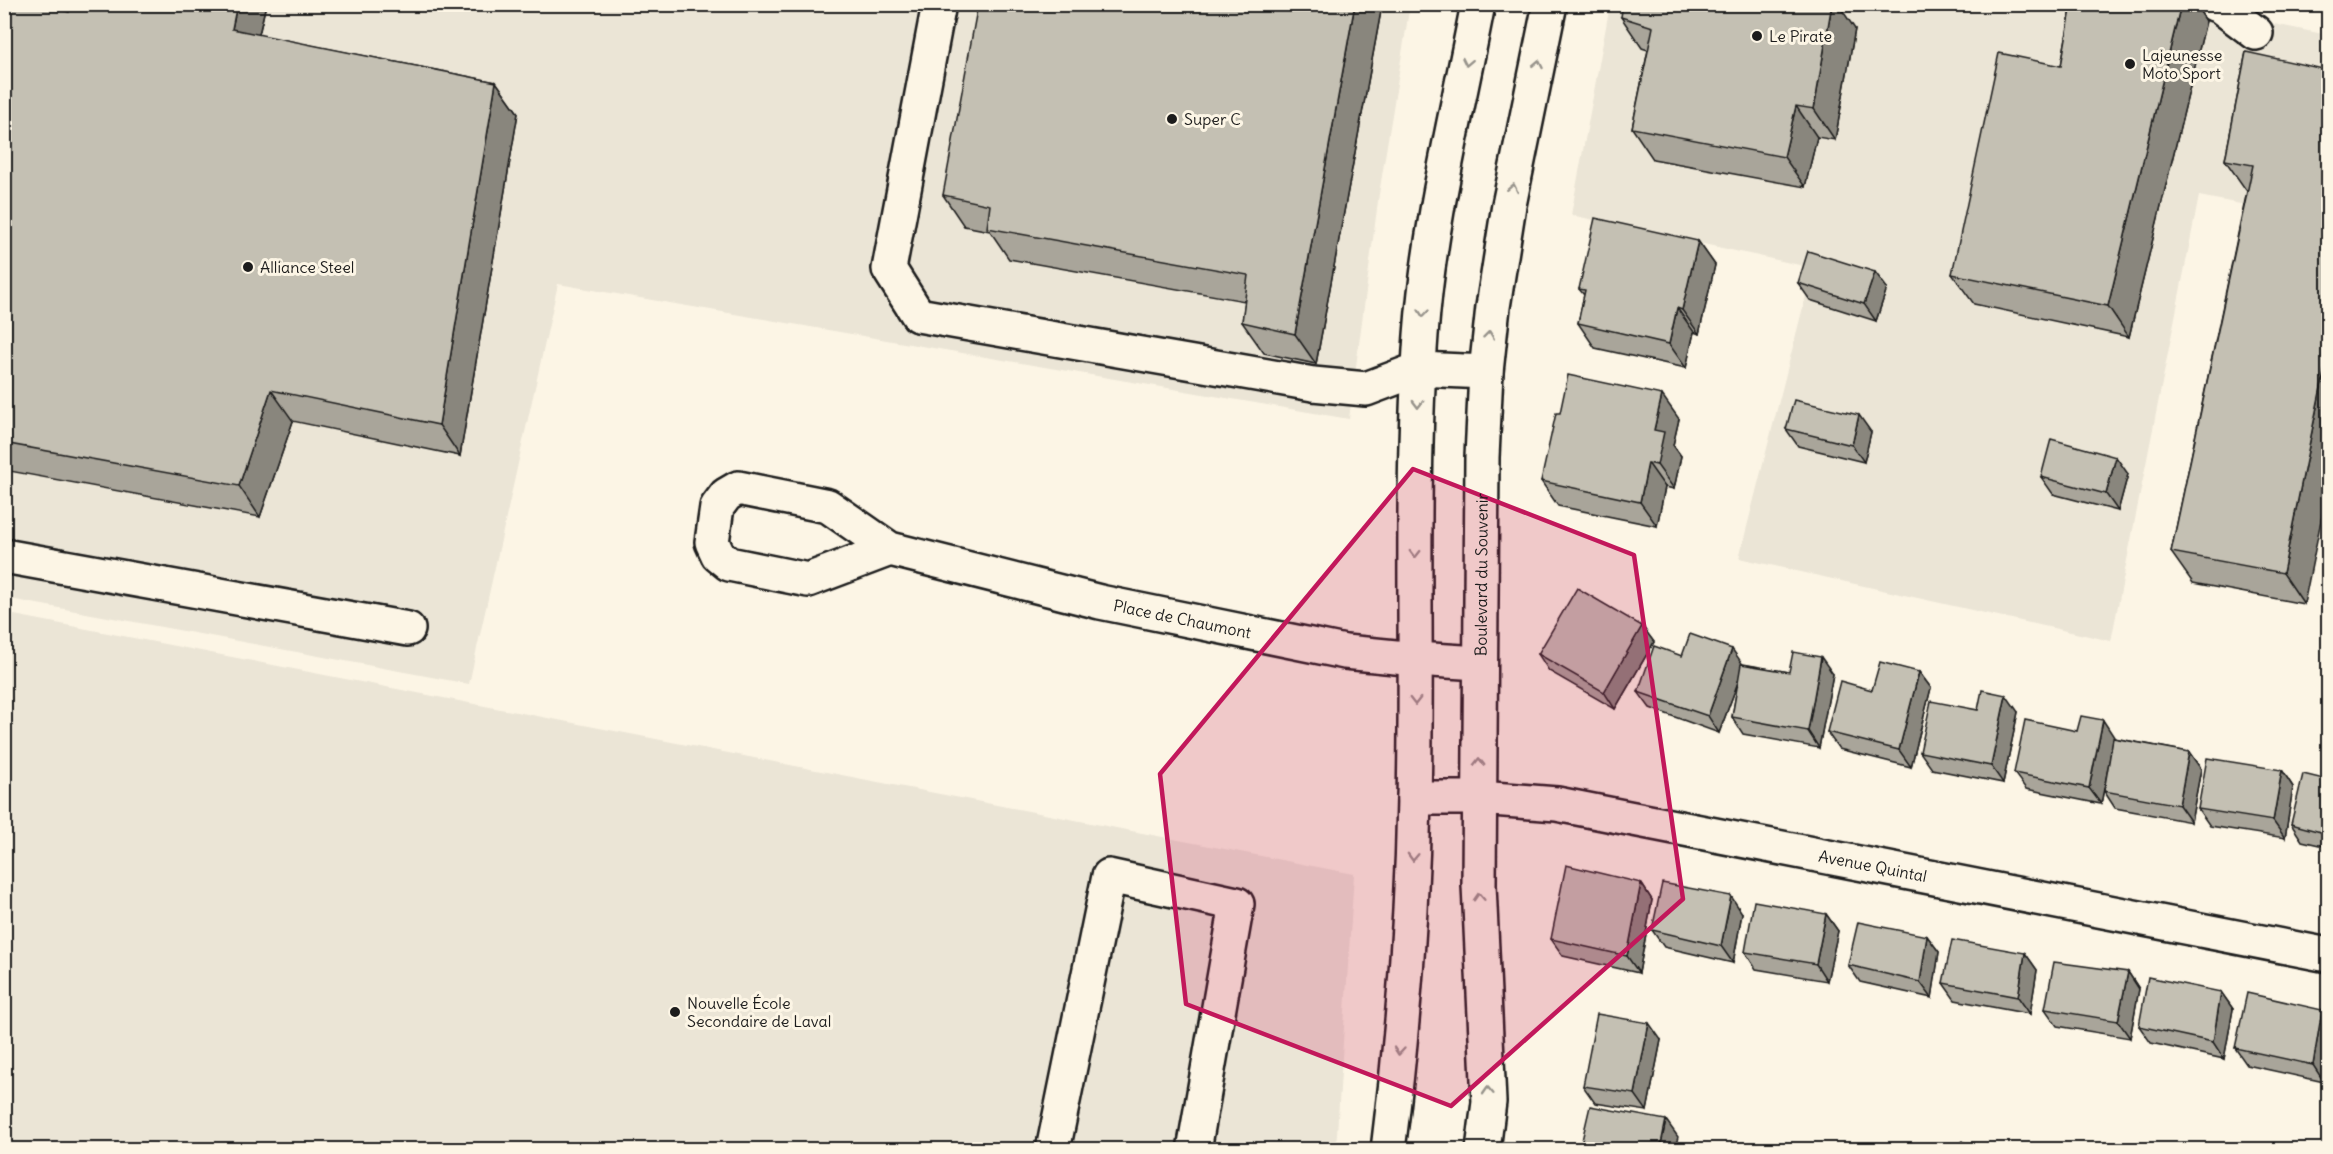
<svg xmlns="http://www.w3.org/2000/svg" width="2333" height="1154" viewBox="0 0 2333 1154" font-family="Delius,sans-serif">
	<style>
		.built { fill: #ebe5d6 }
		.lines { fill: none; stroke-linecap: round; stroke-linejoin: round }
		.minor-casing { stroke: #1c1c1c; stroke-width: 38 }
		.minor { stroke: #fcf5e5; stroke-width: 33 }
		.wall { fill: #a9a59a; stroke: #1c1c1c; stroke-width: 1.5 }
		.shaded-wall { fill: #89867d; stroke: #1c1c1c; stroke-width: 1.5 }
		.building { fill: #c4c0b3; stroke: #1c1c1c; stroke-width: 1.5 }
		.oneway { stroke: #97938b }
		.marked { fill: #c2185b; fill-opacity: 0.2; stroke: #c2185b; stroke-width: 4.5; stroke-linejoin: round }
		.poi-dot { fill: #1c1c1c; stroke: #fcf5e5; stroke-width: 2 }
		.labels { text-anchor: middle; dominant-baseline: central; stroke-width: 6; stroke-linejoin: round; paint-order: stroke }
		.poi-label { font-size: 16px; fill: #1c1c1c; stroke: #fcf5e5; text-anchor: start }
		.street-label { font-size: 16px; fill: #1c1c1c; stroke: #fcf5e5 }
	</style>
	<rect width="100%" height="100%" fill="#fcf5e5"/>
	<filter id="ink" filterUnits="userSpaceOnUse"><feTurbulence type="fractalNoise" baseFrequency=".0167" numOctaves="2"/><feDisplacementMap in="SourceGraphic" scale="12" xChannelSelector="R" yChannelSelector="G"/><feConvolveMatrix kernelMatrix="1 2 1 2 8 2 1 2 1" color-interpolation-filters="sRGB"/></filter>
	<g filter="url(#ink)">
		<g class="built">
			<path d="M2175,4L2328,35V221L2199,196L2111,641L1739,558L1813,268L1571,215L1610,5Z"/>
			<path d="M4,5H1410L1379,194L1349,419L558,284L469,684L5,598Z"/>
			<path d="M4,613L1354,874L1336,1149H5Z"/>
		</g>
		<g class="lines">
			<g class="minor-casing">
				<g id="minor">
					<path d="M939,4L889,269L918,315L1313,384L1366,389L1419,369L1486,372"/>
					<path d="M2214,4L2220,6L2256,33"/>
					<path id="s1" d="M890,549L808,580L729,564L718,555L712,542L717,507L726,495L738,488L828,506L890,549L1100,602L1345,652L1416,659L1479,663"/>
					<path d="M4,556L408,629"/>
					<path id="s2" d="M1414,798H1479L1557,804L2328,955"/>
					<path d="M1053,1150L1109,876L1237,904L1194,1150"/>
					<path d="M1388,1150C1403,1033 1412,915 1414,798C1418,644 1410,489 1421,335C1429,224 1457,114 1478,4"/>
					<path id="s3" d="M1483,1150L1489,1102L1479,885L1482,457L1486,372L1493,307L1509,205L1550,4"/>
				</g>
			</g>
			<use href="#minor" class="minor"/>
		</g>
		<g class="wall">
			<path d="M4,4L69,12L70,4H266L259,35L496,82L518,113L460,456L293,421L260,517L4,470Z"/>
			<path d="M2072,4H2195L2206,21L2129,337L1974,304L1952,274L2061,66Z"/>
			<path d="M1381,11L1316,364L1264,353L1242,322L1245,301L1009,259L990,231L964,226L943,195Z"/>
			<path d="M1621,17L1855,29L1835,140L1817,137L1805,187L1653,159L1632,128L1648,50L1642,48Z"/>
			<path d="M2246,52L2304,604L2193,583L2171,552L2247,191L2246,190L2225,160Z"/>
			<path d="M1698,241L1715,265L1699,334L1694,332L1686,368L1595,348L1578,323L1584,295L1579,289Z"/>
			<path d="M1798,283L1887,288L1876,321L1810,300Z"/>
			<path d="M1679,419L1673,445L1681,456L1674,489L1665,487L1657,526L1558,506L1541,481Z"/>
			<path d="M1786,429L1871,432L1864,462L1798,446Z"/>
			<path d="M2128,474L2118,511L2053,494L2041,477Z"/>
			<path d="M1642,626L1654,642L1615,709L1549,671L1538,654Z"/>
			<path d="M1682,656L1743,664L1789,672L1833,674L1819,748L1743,734L1732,717L1738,682L1719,733L1650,708L1638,692Z"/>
			<path d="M1919,672L1931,688L1911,767L1839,749L1827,732L1872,690Z"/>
			<path d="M1978,710L2018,712L2003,783L1932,769L1920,752Z"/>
			<path d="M2077,731L2189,752L2201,769L2191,822L2115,808L2104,791L2105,783L2101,804L2026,789L2014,773Z"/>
			<path d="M2282,770L2293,787L2285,838L2210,826L2198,809Z"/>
			<path d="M2328,780V847L2302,841L2291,824Z"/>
			<path d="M1641,883L1652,900L1639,973L1563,956L1551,939Z"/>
			<path d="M1742,913L1733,963L1664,947L1652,930Z"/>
			<path d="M1826,914L1838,931L1827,981L1756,969L1745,952Z"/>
			<path d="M1927,936L1939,952L1932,998L1860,982L1848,965Z"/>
			<path d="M2025,953L2037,970L2030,1014L1955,1000L1943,983Z"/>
			<path d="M2128,972L2139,989L2130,1038L2057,1026L2045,1009Z"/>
			<path d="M2221,992L2233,1009L2224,1059L2151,1043L2139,1026Z"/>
			<path d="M2322,1010L2324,1082L2247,1065L2235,1048Z"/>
			<path d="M1661,1040L1647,1111L1595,1103L1583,1086Z"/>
		</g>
		<g class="shaded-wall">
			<path d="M237,4H266L253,60L232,29Z"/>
			<path d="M1355,4H1376L1381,11L1316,364L1295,334Z"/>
			<path d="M1832,4H1838L1855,29L1835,140L1814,109Z"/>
			<path d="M2181,4H2195L2206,21L2129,337L2108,306Z"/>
			<path d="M496,82L518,113L460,456L439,425Z"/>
			<path d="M1796,106L1817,137L1805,187L1784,157Z"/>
			<path d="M1698,241L1715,265L1699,334L1682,310Z"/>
			<path d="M1875,272L1887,288L1876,321L1864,304Z"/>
			<path d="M1677,308L1694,332L1686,368L1669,344Z"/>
			<path d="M2328,353V486L2304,604L2283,573Z"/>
			<path d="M271,390L293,421L260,517L239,486Z"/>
			<path d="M1662,395L1679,419L1673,445L1681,456L1674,489L1657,465L1654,430Z"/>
			<path d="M1859,415L1871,432L1864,462L1852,445Z"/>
			<path d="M2116,457L2128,474L2118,511L2106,494Z"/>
			<path d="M1648,463L1665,487L1657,526L1640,502Z"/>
			<path d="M1642,626L1654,642L1615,709L1604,692Z"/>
			<path d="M1732,649L1744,666L1719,733L1708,716Z"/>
			<path d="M1821,657L1833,674L1819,748L1808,731Z"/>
			<path d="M1919,672L1931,688L1911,767L1899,750Z"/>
			<path d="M2006,695L2018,712L2003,783L1991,766Z"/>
			<path d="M2103,720L2114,737L2101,804L2089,788Z"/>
			<path d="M2189,752L2201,769L2191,822L2179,805Z"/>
			<path d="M2282,770L2293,787L2285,838L2273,821Z"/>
			<path d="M1641,883L1652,900L1639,973L1627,956Z"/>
			<path d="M1731,896L1742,913L1733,963L1721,946Z"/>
			<path d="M1826,914L1838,931L1827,981L1816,964Z"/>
			<path d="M1927,936L1939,952L1932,998L1920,982Z"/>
			<path d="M2025,953L2037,970L2030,1014L2018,997Z"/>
			<path d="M2128,972L2139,989L2130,1038L2118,1021Z"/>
			<path d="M2221,992L2233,1009L2224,1059L2213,1042Z"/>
			<path d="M2322,1010L2328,1019V1058L2324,1082L2313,1065Z"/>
			<path d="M1649,1023L1661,1040L1647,1111L1635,1094Z"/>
			<path d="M1666,1120L1678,1137L1675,1149H1660Z"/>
		</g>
		<g class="building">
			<path d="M4,4H39L69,12L70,4H237L232,29L496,82L439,425L271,390L239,486L4,443Z"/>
			<path d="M978,4H1355L1295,334L1242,322L1248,275L987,228L990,205L943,195Z"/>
			<path d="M1623,4H1832L1814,109L1796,106L1784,157L1632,128L1653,27L1621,17Z"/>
			<path d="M2072,4H2181L2108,306L1952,274L1999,53L2061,66Z"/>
			<path d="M2246,52L2328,70V353L2283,573L2171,552L2253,165L2225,160Z"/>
			<path d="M1595,218L1698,241L1682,310L1677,308L1669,344L1578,323L1585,290L1579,289Z"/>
			<path d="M1808,251L1875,272L1864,304L1798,283Z"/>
			<path d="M1568,375L1662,395L1654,430L1664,432L1657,465L1648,463L1640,502L1541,481L1556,413H1560Z"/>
			<path d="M1794,400L1859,415L1852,445L1786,429Z"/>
			<path d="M2051,439L2116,457L2106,494L2041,477Z"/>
			<path d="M1577,588L1642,626L1604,692L1538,654Z"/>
			<path d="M1690,634L1732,649L1708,716L1638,692L1654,646L1682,656Z"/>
			<path d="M1793,652L1821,657L1808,731L1732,717L1741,664L1789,672Z"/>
			<path d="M1880,662L1919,672L1899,750L1827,732L1840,681L1872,690Z"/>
			<path d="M1982,690L2006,695L1991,766L1920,752L1931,701L1978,710Z"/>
			<path d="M2081,716L2103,720L2089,788L2014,773L2025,720L2077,731Z"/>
			<path d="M2113,738L2189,752L2179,805L2104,791Z"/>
			<path d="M2207,758L2282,770L2273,821L2198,809Z"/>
			<path d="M2303,774L2328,780V834L2291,824Z"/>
			<path d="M1566,865L1641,883L1627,956L1551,939Z"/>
			<path d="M1662,883L1731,896L1721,946L1652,930Z"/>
			<path d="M1754,901L1826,914L1816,964L1745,952Z"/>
			<path d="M1858,922L1927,936L1920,982L1848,965Z"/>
			<path d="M1952,940L2025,953L2018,997L1943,983Z"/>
			<path d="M2054,962L2128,972L2118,1021L2045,1009Z"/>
			<path d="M2148,977L2221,992L2213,1042L2139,1026Z"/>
			<path d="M2247,993L2322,1010L2313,1065L2235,1048Z"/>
			<path d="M1597,1014L1649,1023L1635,1094L1583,1086Z"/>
			<path d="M1590,1106L1666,1120L1660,1149H1580Z"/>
			<path d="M1963,1141L1970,1149H1953Z"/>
			<path d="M2028,1145L2050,1149H2027Z"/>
		</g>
		<defs><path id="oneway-chevron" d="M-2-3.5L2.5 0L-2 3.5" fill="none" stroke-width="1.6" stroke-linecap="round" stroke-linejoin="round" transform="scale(1.5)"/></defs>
		<g class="oneway">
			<use href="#oneway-chevron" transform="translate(1467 62) rotate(101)"/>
			<use href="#oneway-chevron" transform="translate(1538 64) rotate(-79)"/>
			<use href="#oneway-chevron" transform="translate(1513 188) rotate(-79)"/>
			<use href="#oneway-chevron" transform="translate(1423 313) rotate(96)"/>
			<use href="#oneway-chevron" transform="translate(1489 335) rotate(-83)"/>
			<use href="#oneway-chevron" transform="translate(1418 404) rotate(91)"/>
			<use href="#oneway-chevron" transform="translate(1415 554) rotate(91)"/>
			<use href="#oneway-chevron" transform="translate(1415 701) rotate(90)"/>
			<use href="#oneway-chevron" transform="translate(1479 762) rotate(-90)"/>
			<use href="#oneway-chevron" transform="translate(1413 857) rotate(92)"/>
			<use href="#oneway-chevron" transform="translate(1479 897) rotate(-93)"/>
			<use href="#oneway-chevron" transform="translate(1399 1051) rotate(95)"/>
			<use href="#oneway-chevron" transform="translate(1488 1091) rotate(-93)"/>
		</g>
	</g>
	<path class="marked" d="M1413,469L1634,555L1683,899L1451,1106L1186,1004L1160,774Z"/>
	<g class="poi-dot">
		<circle cx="1757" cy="36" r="6"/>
		<circle cx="2130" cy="64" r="6"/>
		<circle cx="1172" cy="119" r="6"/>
		<circle cx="248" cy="267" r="6"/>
		<circle cx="675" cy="1012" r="6"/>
	</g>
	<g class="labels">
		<g class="poi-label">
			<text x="1769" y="36">Le Pirate</text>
			<text x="2142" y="55">Lajeunesse<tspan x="2142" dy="18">Moto Sport</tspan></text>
			<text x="1184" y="119">Super C</text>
			<text x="260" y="267">Alliance Steel</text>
			<text x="687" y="1003">Nouvelle École<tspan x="687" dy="18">Secondaire de Laval</tspan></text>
		</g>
		<g class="street-label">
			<text stroke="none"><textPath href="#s3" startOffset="576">Boulevard du Souvenir</textPath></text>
			<text stroke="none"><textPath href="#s1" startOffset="729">Place de Chaumont</textPath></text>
			<text stroke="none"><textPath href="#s2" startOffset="465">Avenue Quintal</textPath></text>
		</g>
	</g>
	<rect width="2333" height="1154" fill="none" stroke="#fcf5e5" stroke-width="24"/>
	<rect x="12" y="12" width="2309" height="1130" fill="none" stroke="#1c1c1c" stroke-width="2" filter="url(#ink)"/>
</svg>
